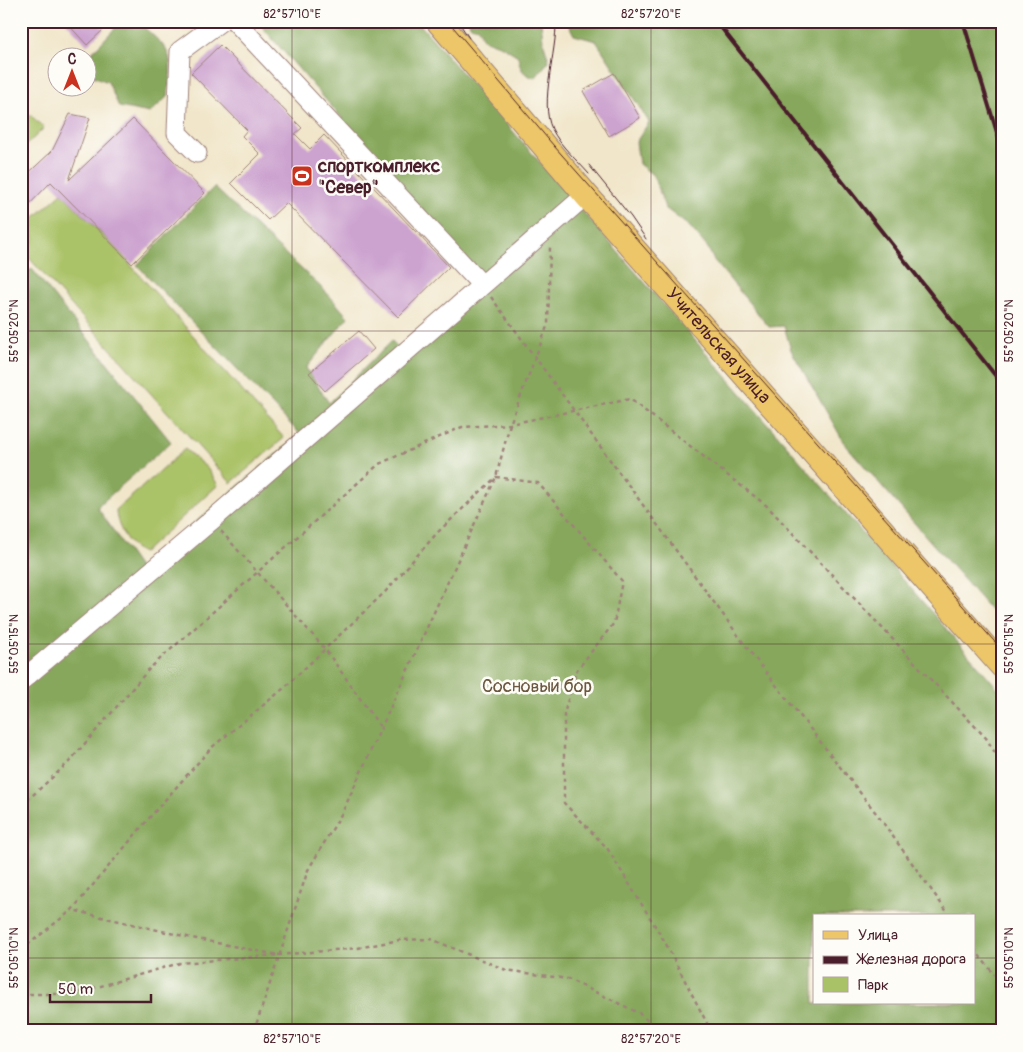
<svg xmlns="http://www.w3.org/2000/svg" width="1023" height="1052" viewBox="0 0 1023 1052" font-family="Pangolin,sans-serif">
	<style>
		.green { fill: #aac267; stroke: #7a7049 }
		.forest { fill: #87a85c; stroke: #686444; fill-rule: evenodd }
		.building { fill: #cca2cf }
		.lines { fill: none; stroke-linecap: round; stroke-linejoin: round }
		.minor-casing { stroke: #9e827a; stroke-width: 21 }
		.major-casing { stroke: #9e827a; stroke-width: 26 }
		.path { stroke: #9e827a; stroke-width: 2.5; stroke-dasharray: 4 4; stroke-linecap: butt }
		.minor { stroke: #fff; stroke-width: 19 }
		.major { stroke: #ecc669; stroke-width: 24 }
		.tram { stroke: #4a1f2b; stroke-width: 1 }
		.rail { stroke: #4a1f2b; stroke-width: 4 }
		.ticks { fill: none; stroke: #4a1f2b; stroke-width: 1; stroke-opacity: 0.45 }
		.labels { text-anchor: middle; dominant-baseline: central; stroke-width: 5; stroke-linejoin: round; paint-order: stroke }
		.poi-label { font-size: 18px; font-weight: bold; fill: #4a1f2b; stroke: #fdfcf7; text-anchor: start }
		.street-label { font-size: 18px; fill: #4a1f2b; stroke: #fdfcf7 }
		.park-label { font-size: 18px; fill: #6c5840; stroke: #fdfcf7 }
		.neatline { fill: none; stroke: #4a1f2b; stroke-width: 2 }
		.ticks-label { font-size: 12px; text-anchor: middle; fill: #4a1f2b }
	</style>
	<rect width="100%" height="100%" fill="#fdfcf7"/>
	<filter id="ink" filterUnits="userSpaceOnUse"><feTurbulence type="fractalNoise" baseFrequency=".02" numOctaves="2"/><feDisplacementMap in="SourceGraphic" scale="10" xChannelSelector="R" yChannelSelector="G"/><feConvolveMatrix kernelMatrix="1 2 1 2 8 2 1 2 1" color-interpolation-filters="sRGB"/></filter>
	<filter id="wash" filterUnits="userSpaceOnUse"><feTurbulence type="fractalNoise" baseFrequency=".0096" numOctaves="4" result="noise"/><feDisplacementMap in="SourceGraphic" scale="20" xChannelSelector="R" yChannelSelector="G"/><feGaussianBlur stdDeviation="1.12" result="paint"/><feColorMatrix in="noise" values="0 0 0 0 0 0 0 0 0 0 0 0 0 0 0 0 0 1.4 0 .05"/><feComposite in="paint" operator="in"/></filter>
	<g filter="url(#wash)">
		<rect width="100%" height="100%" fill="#f1e6ca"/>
		<g class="green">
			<path d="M21,106L44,128L21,150Z"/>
			<path d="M62,193L121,254L284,438L231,483L21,249V229Z"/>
			<path d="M185,449L207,468L218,485L143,553C128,547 116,525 116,510Z"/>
		</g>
		<g class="forest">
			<path d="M118,21H137C171,52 174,49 168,96L150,113L119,107L108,82L88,74L87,58L117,26Z"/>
			<path d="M257,21H417L1002,693V1031H21V274L32,269L171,442L97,507L140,569L300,434L137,265L214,187L327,293L348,317L306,368L329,403L392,341L399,349L482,279ZM814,916H974V1003H814Z"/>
			<path d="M468,21H541L543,41L549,61L535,78C522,74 520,69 518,56L502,46L483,39L478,28L471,26Z"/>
			<path d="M567,21H1002V623L845,444L791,350L784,326L769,327L713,259L708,248L690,227L665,208L654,176L639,164L636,142L649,122L596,41L574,35Z"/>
		</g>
		<g id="blocks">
			<g class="building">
				<path d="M65,21H96L104,29L87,45Z"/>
				<path d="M220,45L302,128L295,134L310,149L324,135L449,267L398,317L286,203L268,220L231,183L260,154L242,136L247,130L191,73Z"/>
				<path d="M614,73L640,118L609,136L583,91Z"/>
				<path d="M70,114L90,118L69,180L133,119L205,193L132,264L51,182L21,213V180L52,151Z"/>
				<path d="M359,331L374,349L325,391L309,373Z"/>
			</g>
		</g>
	</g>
	<g filter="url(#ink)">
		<use href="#blocks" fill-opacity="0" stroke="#9e827a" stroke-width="1"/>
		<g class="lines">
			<g class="minor-casing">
				<g id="minor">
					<path d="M235,21L481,284"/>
					<path d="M197,153L177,133L180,51L221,21"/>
					<path d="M21,681L212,520L586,195"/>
				</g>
			</g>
			<g class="major-casing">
				<g id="major">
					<path id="s1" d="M438,21L586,195L1002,666"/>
				</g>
			</g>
			<g class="path">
				<path d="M491,297L751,653L876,813L950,916"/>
				<path d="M221,531L325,649L381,728"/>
				<path d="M21,806L69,762L150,668L379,464L462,427L510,424L630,399L767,506L986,738L1002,764"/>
				<path d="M974,949L1002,984"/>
				<path d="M21,950L72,910L150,817L211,748L283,689L325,649L386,591L437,533L496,477L538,483L622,581L614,623L576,671L564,714V803L607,848L665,942L711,1031"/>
				<path d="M278,955L358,948L399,940L431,939L506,970L568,979L639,1013L659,1031"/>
				<path d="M21,994H73L180,963L278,955L192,938L72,910"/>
				<path d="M254,1031L308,870L343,811L496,477L510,424L548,324L550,247"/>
			</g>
			<use href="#minor" class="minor"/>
			<use href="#major" class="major"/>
			<g class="tram">
				<path d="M448,21L554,146L1002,650"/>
				<path d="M458,21L469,38"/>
				<path d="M556,21C557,52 539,102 552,129C560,146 577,160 589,174"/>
				<path d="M589,165L631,217L646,239"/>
			</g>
			<g class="rail">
				<path d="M716,21L1002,384"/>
				<path d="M963,21L1002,149"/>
			</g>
		</g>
	</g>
	<path class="ticks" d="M292,21V1031M651,21V1031M21,331H1002M21,644H1002M21,958H814M974,958H1002"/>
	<defs>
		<g id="stadium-square" transform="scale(1.125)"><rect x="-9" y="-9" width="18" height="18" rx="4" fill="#c8321e" stroke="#fdfcf7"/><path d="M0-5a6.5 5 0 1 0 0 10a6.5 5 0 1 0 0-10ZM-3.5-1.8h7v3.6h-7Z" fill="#fff"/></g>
	</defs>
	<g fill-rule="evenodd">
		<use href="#stadium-square" x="302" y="176"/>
	</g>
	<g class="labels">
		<g class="poi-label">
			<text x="318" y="166">спорткомплекс<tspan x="318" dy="21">"Север"</tspan></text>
		</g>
		<g class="street-label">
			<text stroke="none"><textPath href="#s1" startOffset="429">Учительская улица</textPath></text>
		</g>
		<g class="park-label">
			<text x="537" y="686">Сосновый бор</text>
		</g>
	</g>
	<rect width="1023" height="1052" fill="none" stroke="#fdfcf7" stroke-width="55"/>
	<rect x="813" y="914" width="162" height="90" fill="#fdfcf7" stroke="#b5a4a5"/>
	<rect x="823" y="931" width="25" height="8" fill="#ecc669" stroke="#b5a4a5"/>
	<text x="858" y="940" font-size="15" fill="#4a1f2b">Улица</text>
	<rect x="823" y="956" width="25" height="8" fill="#4a1f2b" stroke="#b5a4a5"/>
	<text x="858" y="964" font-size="15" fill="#4a1f2b">Железная дорога</text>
	<rect x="823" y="977" width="25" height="15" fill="#aac267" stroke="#b5a4a5"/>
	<text x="858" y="990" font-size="15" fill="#4a1f2b">Парк</text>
	<g transform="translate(72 72)"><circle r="24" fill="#fdfcf7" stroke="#b5a4a5"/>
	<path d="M0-4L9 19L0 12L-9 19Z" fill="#c8321e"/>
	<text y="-8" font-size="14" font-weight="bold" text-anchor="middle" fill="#4a1f2b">С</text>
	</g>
	<path d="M50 994v8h101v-8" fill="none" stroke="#4a1f2b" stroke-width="2.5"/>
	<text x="58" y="994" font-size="15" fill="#4a1f2b" stroke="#fdfcf7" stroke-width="4" paint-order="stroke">50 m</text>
	<rect x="28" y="28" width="968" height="996" class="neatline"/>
	<g class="ticks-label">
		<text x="292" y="18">82°57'10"E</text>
		<text x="651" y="18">82°57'20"E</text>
		<text transform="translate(14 331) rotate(-90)" y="4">55°05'20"N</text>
		<text transform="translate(1009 331) rotate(-90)" y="4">55°05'20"N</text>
		<text transform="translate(14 644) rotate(-90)" y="4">55°05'15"N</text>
		<text transform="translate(1009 644) rotate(-90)" y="4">55°05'15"N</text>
		<text transform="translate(14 958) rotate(-90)" y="4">55°05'10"N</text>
		<text transform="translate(1009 958) rotate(-90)" y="4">55°05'10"N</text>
		<text x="292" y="1043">82°57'10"E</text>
		<text x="651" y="1043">82°57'20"E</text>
	</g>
</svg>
